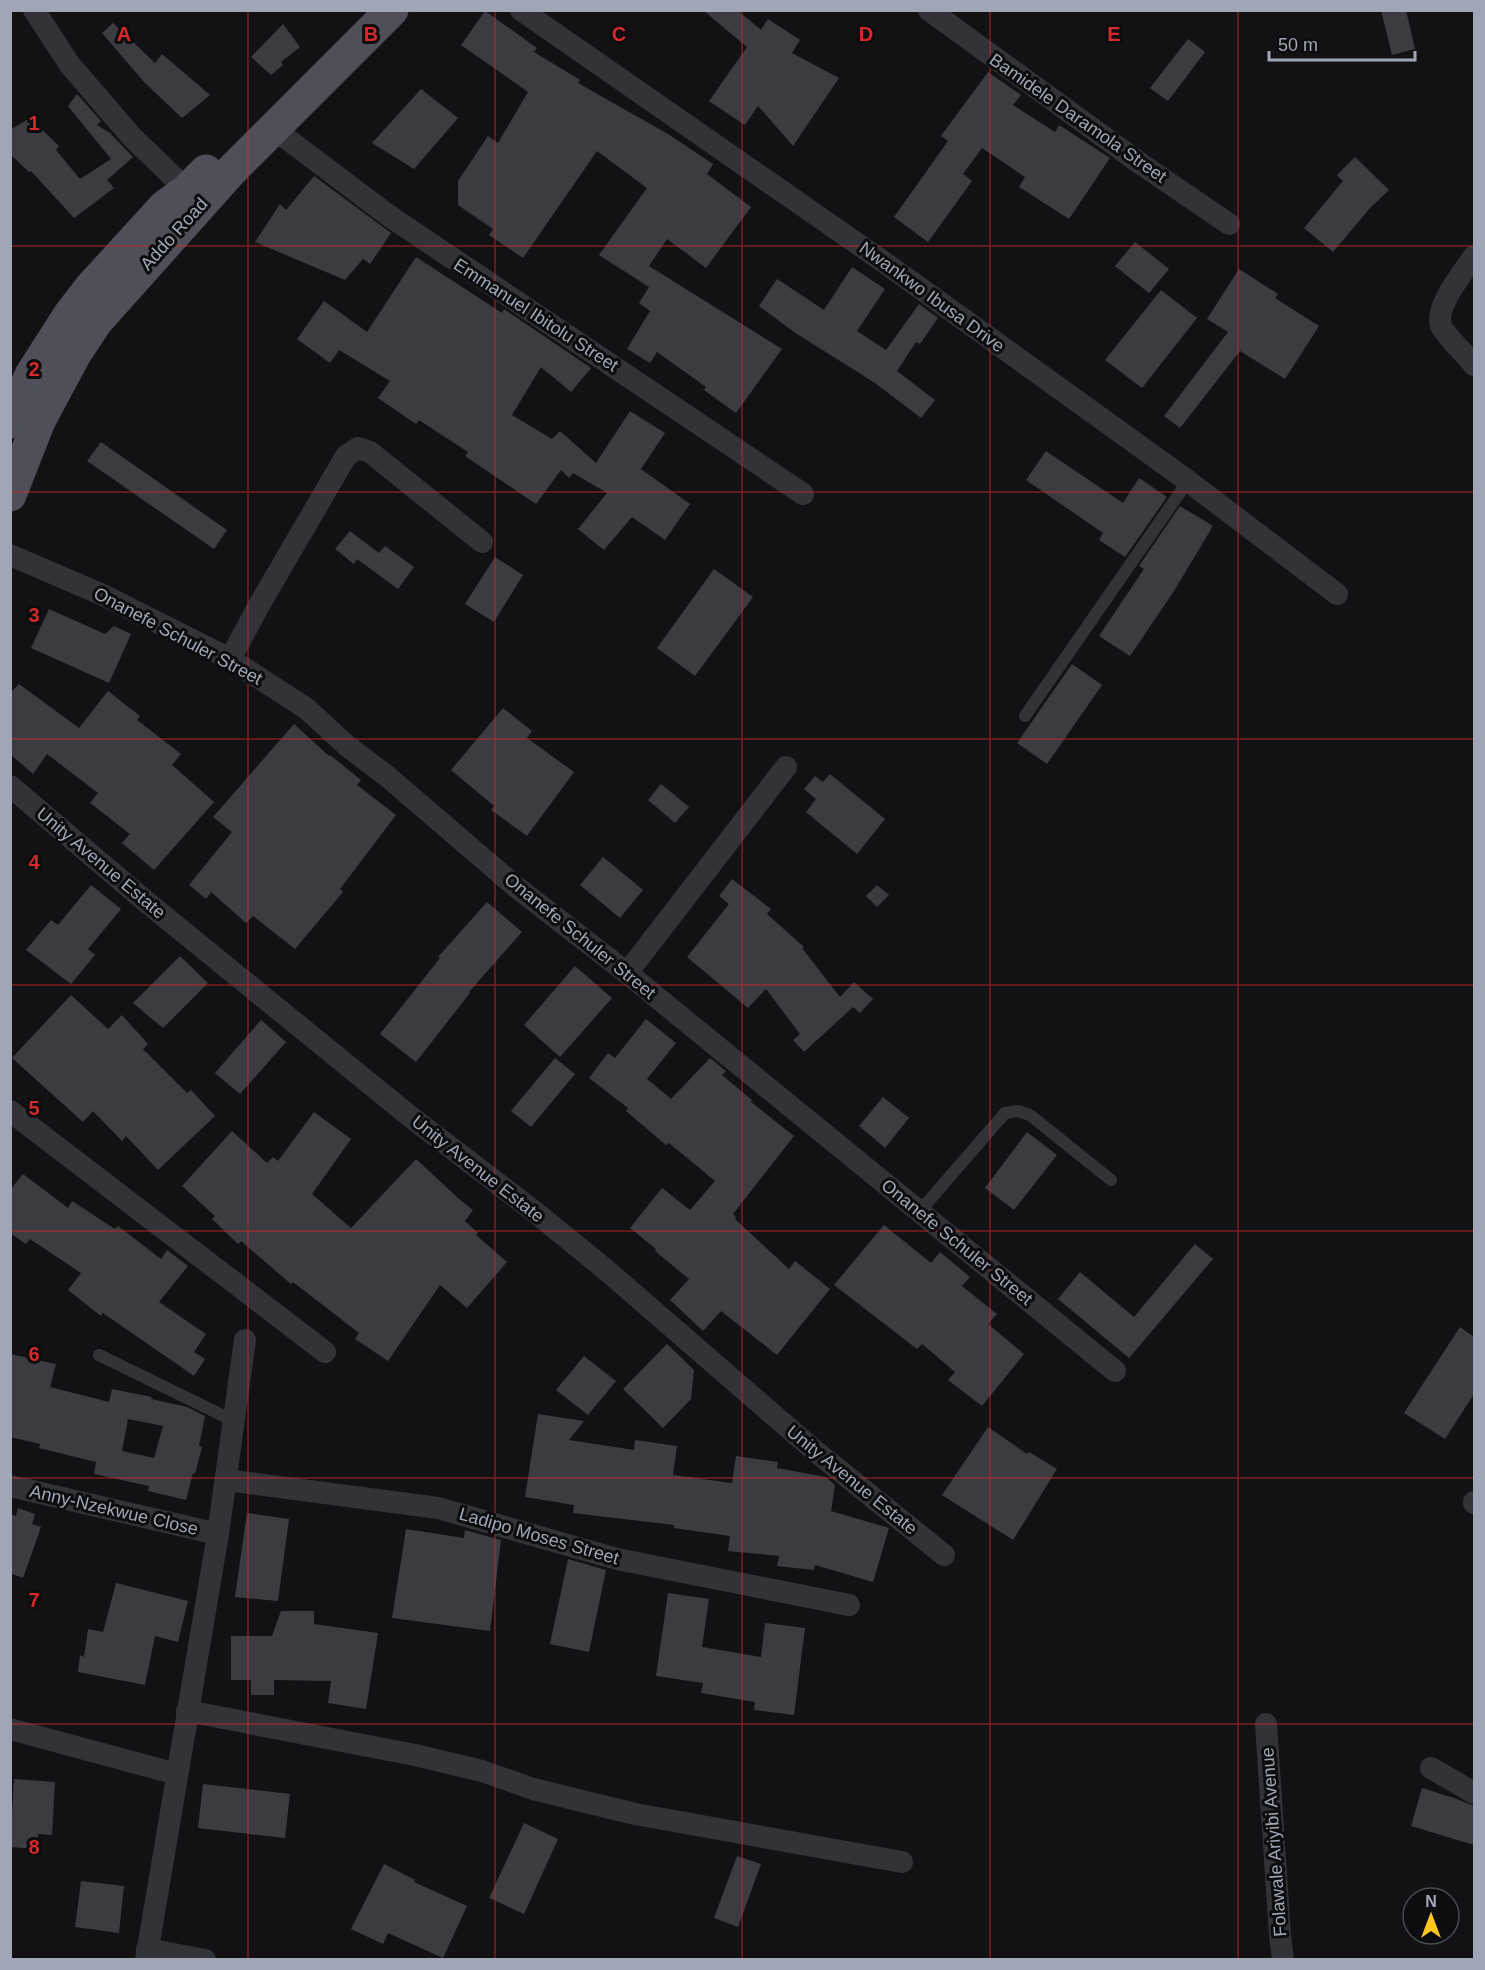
<svg xmlns="http://www.w3.org/2000/svg" width="1485" height="1970" viewBox="0 0 1485 1970" font-family="Helvetica,sans-serif">
	<style>
		.building { fill: #3b3c42; fill-rule: evenodd }
		.lines { fill: none; stroke-linecap: round; stroke-linejoin: round }
		.lane { stroke: #323339; stroke-width: 12 }
		.street { stroke: #323339; stroke-width: 22 }
		.primary { stroke: #4e4f58; stroke-width: 33 }
		.grid { fill: none; stroke: #d62828; stroke-width: 1.5; stroke-opacity: 0.55 }
		.labels { text-anchor: middle; dominant-baseline: central; stroke-width: 6; stroke-linejoin: round; paint-order: stroke }
		.street-label { font-size: 18px; fill: #a1a6b6; stroke: #0d0d0f }
		.grid-label { font-size: 20px; text-anchor: middle; font-weight: bold; fill: #d62828; stroke: #0d0d0f; stroke-width: 6; stroke-linejoin: round; paint-order: stroke }
	</style>
	<rect width="100%" height="100%" fill="#121214"/>
	<g class="building">
		<path d="M703,10H737L761,30L768,19L800,40L792,53L839,78L793,146L758,106L745,125L709,101L747,47Z"/>
		<path d="M1381,10H1406L1415,49L1392,55Z"/>
		<path d="M485,11L537,48L534,52L580,80L578,83L668,134L713,164L707,174L751,207L706,268L667,239L649,266L782,349L736,413L704,390L706,387L657,352L650,363L627,349L650,311L639,303L649,287L599,255L647,188L597,151L523,258L489,235L493,229L458,205V181L488,136L498,143L528,92L461,45Z"/>
		<path d="M113,23L155,63L162,54L210,95L182,118L144,82L102,33Z"/>
		<path d="M283,24L300,47L281,62L283,65L271,75L251,57Z"/>
		<path d="M1188,39L1205,52L1168,101L1150,88Z"/>
		<path d="M988,72L1021,95L1013,105L1055,132L1059,125L1110,158L1069,219L1019,187L1025,177L982,148L963,174L972,181L928,242L894,217L948,141L941,136Z"/>
		<path d="M421,89L458,118L414,169L372,143Z"/>
		<path d="M77,94L101,121L97,125L110,133L133,157L107,180L114,188L74,218L31,171L29,172L10,154V130L30,118L59,146L56,150L80,179L111,159L68,106Z"/>
		<path d="M1355,157L1389,190L1370,208L1333,252L1304,228L1343,181L1337,175Z"/>
		<path d="M314,176L391,233L370,264L363,259L345,280L255,242L280,204L286,210Z"/>
		<path d="M1135,242L1169,269L1149,293L1115,266Z"/>
		<path d="M416,257L502,313L504,309L591,368L571,392L541,367L512,415L552,439L560,431L596,463L630,411L665,433L641,469L690,504L665,540L632,517L604,550L578,529L607,493L573,473L569,478L561,470L536,504L465,456L468,452L419,420L416,424L378,398L390,381L339,350L330,363L297,339L324,301L367,332Z"/>
		<path d="M852,267L885,289L857,331L886,350L919,304L938,318L920,344L916,342L897,371L935,400L921,418L875,383L794,332L759,306L777,279L824,310Z"/>
		<path d="M1239,269L1278,294L1275,298L1319,326L1285,379L1240,351L1180,428L1164,416L1228,332L1207,319Z"/>
		<path d="M1161,290L1197,318L1142,388L1105,360Z"/>
		<path d="M101,442L227,530L214,549L87,461Z"/>
		<path d="M1046,451L1123,503L1139,478L1167,497L1125,557L1099,540L1103,533L1026,480Z"/>
		<path d="M1180,506L1213,526L1174,591L1130,656L1099,636L1144,569L1139,566Z"/>
		<path d="M350,531L379,553L385,546L414,567L398,589L357,559L354,564L335,549Z"/>
		<path d="M495,557L523,575L494,622L465,604Z"/>
		<path d="M714,569L753,597L695,676L657,648Z"/>
		<path d="M49,609L105,634L114,626L131,634L109,683L31,648Z"/>
		<path d="M1072,664L1102,685L1047,764L1017,743Z"/>
		<path d="M19,684L79,728L108,691L140,716L137,720L181,754L172,765L214,802L154,870L122,843L130,834L90,803L98,793L47,754L33,774L10,754V693Z"/>
		<path d="M503,708L532,731L527,738L574,772L527,836L491,810L494,806L451,770Z"/>
		<path d="M294,724L329,756L330,755L361,780L357,785L396,815L340,889L343,892L295,949L253,916L246,923L211,892L206,899L189,885L232,832L213,817Z"/>
		<path d="M830,774L885,819L857,854L806,812L816,799L804,789L815,776L823,782Z"/>
		<path d="M661,784L689,807L675,823L648,800Z"/>
		<path d="M603,857L643,890L620,918L580,885Z"/>
		<path d="M732,879L771,909L767,914L804,947L802,948L840,997L854,982L873,999L860,1013L853,1007L804,1052L793,1040L800,1034L766,989L748,1008L687,957L729,904L719,896Z"/>
		<path d="M91,885L121,909L88,949L95,955L71,984L26,950L51,920L58,925Z"/>
		<path d="M877,885L889,895L877,907L866,896Z"/>
		<path d="M487,902L522,932L469,992L470,993L416,1062L380,1034L440,958L438,957Z"/>
		<path d="M180,956L208,983L163,1028L133,1003Z"/>
		<path d="M575,966L612,998L560,1057L524,1025Z"/>
		<path d="M71,995L108,1029L122,1015L148,1044L143,1049L187,1093L191,1090L215,1116L158,1170L126,1136L122,1141L93,1111L83,1122L12,1058Z"/>
		<path d="M646,1019L676,1043L647,1079L671,1099L710,1058L726,1071L722,1075L752,1100L751,1102L794,1136L733,1214L736,1217L735,1219L789,1269L795,1261L830,1289L777,1355L721,1311L703,1331L670,1300L689,1279L655,1251L656,1249L630,1228L662,1188L690,1210L715,1181L669,1143L666,1145L626,1111L628,1108L589,1078L608,1053L615,1058Z"/>
		<path d="M261,1020L286,1042L240,1094L215,1073Z"/>
		<path d="M555,1058L575,1074L531,1127L511,1111Z"/>
		<path d="M883,1097L909,1118L885,1148L859,1126Z"/>
		<path d="M314,1112L351,1139L312,1194L351,1228L416,1159L458,1198L473,1210L465,1221L478,1233L476,1235L507,1262L467,1308L440,1285L388,1361L355,1339L359,1333L293,1282L291,1284L241,1241L238,1244L212,1219L215,1216L182,1186L232,1131L267,1163L273,1157L278,1161Z"/>
		<path d="M1027,1132L1057,1155L1014,1210L985,1188Z"/>
		<path d="M23,1174L68,1208L72,1201L115,1229L118,1226L161,1259L167,1250L188,1266L159,1302L206,1334L194,1352L205,1359L194,1376L103,1313L101,1316L68,1290L81,1273L30,1239L26,1244L10,1233V1190Z"/>
		<path d="M884,1225L931,1263L940,1252L970,1277L962,1286L997,1314L988,1324L1024,1354L982,1406L948,1380L955,1372L922,1344L917,1349L834,1285Z"/>
		<path d="M1195,1244L1213,1259L1129,1358L1058,1299L1080,1272L1134,1317Z"/>
		<path d="M1460,1327L1474,1337V1394L1445,1439L1404,1413Z"/>
		<path d="M667,1344L694,1370L691,1399L663,1428L623,1389Z"/>
		<path d="M10,1354L56,1364L50,1387L109,1402L112,1389L152,1397L151,1399L187,1407L205,1416L199,1446L202,1447L195,1474L193,1473L186,1500L148,1491L149,1486L94,1474L96,1462L39,1448L40,1444L10,1437ZM128,1419L163,1426L154,1458L122,1451Z"/>
		<path d="M584,1356L616,1381L588,1415L556,1390Z"/>
		<path d="M538,1414L584,1421L569,1440L634,1450L635,1440L677,1446L673,1475L732,1483L736,1456L778,1462L777,1468L826,1477L835,1485L831,1511L889,1528L873,1582L815,1565L814,1570L777,1566L779,1556L728,1551L730,1536L674,1528V1525L573,1513L574,1505L525,1497Z"/>
		<path d="M988,1427L1027,1454L1029,1452L1057,1469L1013,1540L942,1495Z"/>
		<path d="M18,1508L35,1514L32,1524L41,1527L23,1578L10,1573V1514L16,1516Z"/>
		<path d="M247,1513L289,1519L278,1601L235,1597Z"/>
		<path d="M406,1529L464,1538L465,1530L501,1540L490,1631L392,1618Z"/>
		<path d="M568,1559L606,1570L589,1652L550,1644Z"/>
		<path d="M116,1583L188,1601L178,1642L155,1636L145,1685L78,1672L80,1655L84,1657L88,1629L103,1632Z"/>
		<path d="M668,1593L709,1599L702,1647L761,1657L765,1623L805,1628L794,1715L754,1710L755,1702L701,1693L703,1683L656,1676Z"/>
		<path d="M281,1611H314V1624L378,1633L366,1709L328,1703L331,1681L274,1680V1695H251V1680H231V1636H272Z"/>
		<path d="M14,1779L55,1782L52,1835L38,1834L37,1849L10,1847Z"/>
		<path d="M203,1784L290,1794L285,1838L198,1828Z"/>
		<path d="M1422,1788L1457,1799L1474,1806V1845L1411,1826Z"/>
		<path d="M524,1823L558,1839L524,1914L489,1898Z"/>
		<path d="M737,1856L761,1864L738,1927L714,1918Z"/>
		<path d="M384,1864L415,1880L414,1882L467,1906L443,1958L388,1933L383,1944L351,1929Z"/>
		<path d="M81,1881L124,1886L119,1933L75,1927Z"/>
	</g>
	<g class="lines">
		<g class="lane">
			<path d="M1025,716L1188,481"/>
			<path d="M920,1211L1005,1113L1018,1111L1030,1115L1111,1180"/>
			<path d="M99,1355L234,1421"/>
		</g>
		<g class="street">
			<path d="M34,10L70,65L132,137L187,190"/>
			<path d="M521,10L888,265L1188,481L1337,594"/>
			<path d="M929,10L1141,164L1229,224"/>
			<path d="M274,129L388,215L803,494"/>
			<path d="M1474,256C1463,273 1435,305 1441,326C1444,334 1468,357 1474,365"/>
			<path d="M10,555L103,595L230,659L307,709L346,745L388,777L515,886L627,973L1115,1371"/>
			<path d="M230,659L258,607L346,456L358,448L370,452L482,542"/>
			<path d="M10,786L144,900L412,1118L535,1212L605,1269L814,1450L944,1555"/>
			<path d="M627,973L786,767"/>
			<path d="M10,1111L325,1352"/>
			<path d="M226,1480L438,1508L617,1559L849,1605"/>
			<path d="M10,1486L218,1534"/>
			<path d="M1474,1502V1503"/>
			<path d="M187,1711L415,1755L482,1771L533,1789L635,1814L902,1862"/>
			<path d="M1266,1724L1280,1935L1283,1960"/>
			<path d="M10,1729L177,1774"/>
			<path d="M1431,1768L1474,1793"/>
			<path d="M147,1949L205,1960"/>
			<path d="M146,1960L218,1534L245,1340"/>
		</g>
		<g class="primary">
			<path d="M10,422L31,375L70,314L90,288L165,206L187,190L206,171"/>
			<path d="M10,495L39,421L75,354L96,322L231,171L392,10"/>
		</g>
	</g>
	<path class="grid" d="M248,10V1960M495,10V1960M742,10V1960M990,10V1960M1238,10V1960M10,246H1474M10,492H1474M10,739H1474M10,985H1474M10,1231H1474M10,1478H1474M10,1724H1474"/>
	<g class="labels">
		<g class="street-label">
			<text transform="translate(1078 118) rotate(35)">Bamidele Daramola Street</text>
			<text transform="translate(174 234) rotate(-48)">Addo Road</text>
			<text transform="translate(932 297) rotate(36)">Nwankwo Ibusa Drive</text>
			<text transform="translate(536 315) rotate(33)">Emmanuel Ibitolu Street</text>
			<text transform="translate(178 636) rotate(28)">Onanefe Schuler Street</text>
			<text transform="translate(101 863) rotate(40)">Unity Avenue Estate</text>
			<text transform="translate(580 936) rotate(39)">Onanefe Schuler Street</text>
			<text transform="translate(478 1169) rotate(38)">Unity Avenue Estate</text>
			<text transform="translate(957 1242) rotate(39)">Onanefe Schuler Street</text>
			<text transform="translate(852 1480) rotate(39)">Unity Avenue Estate</text>
			<text transform="translate(114 1510) rotate(13)">Anny-Nzekwue Close</text>
			<text transform="translate(539 1536) rotate(16)">Ladipo Moses Street</text>
			<text transform="translate(1274 1842) rotate(-94)">Folawale Ariyibi Avenue</text>
		</g>
	</g>
	<g class="grid-label">
		<text x="124" y="41">A</text>
		<text x="371" y="41">B</text>
		<text x="619" y="41">C</text>
		<text x="866" y="41">D</text>
		<text x="1114" y="41">E</text>
		<text x="34" y="130">1</text>
		<text x="34" y="376">2</text>
		<text x="34" y="622">3</text>
		<text x="34" y="869">4</text>
		<text x="34" y="1115">5</text>
		<text x="34" y="1361">6</text>
		<text x="34" y="1607">7</text>
		<text x="34" y="1854">8</text>
	</g>
	<rect width="1485" height="1970" fill="none" stroke="#a1a6b6" stroke-width="24"/>
	<g transform="translate(1431 1916)"><circle r="28" fill="#0d0d0f" stroke="#484a52" stroke-width="1.5"/>
	<path d="M0-4.5L10 22L0 15L-10 22Z" fill="#ffc71e"/>
	<text y="-9" font-size="16" font-weight="bold" text-anchor="middle" fill="#a1a6b6">N</text>
	</g>
	<path d="M1269 51v9h146v-9" fill="none" stroke="#a1a6b6" stroke-width="3"/>
	<text x="1278" y="51" font-size="18" fill="#a1a6b6" stroke="#0d0d0f" stroke-width="4.5" paint-order="stroke">50 m</text>
</svg>
